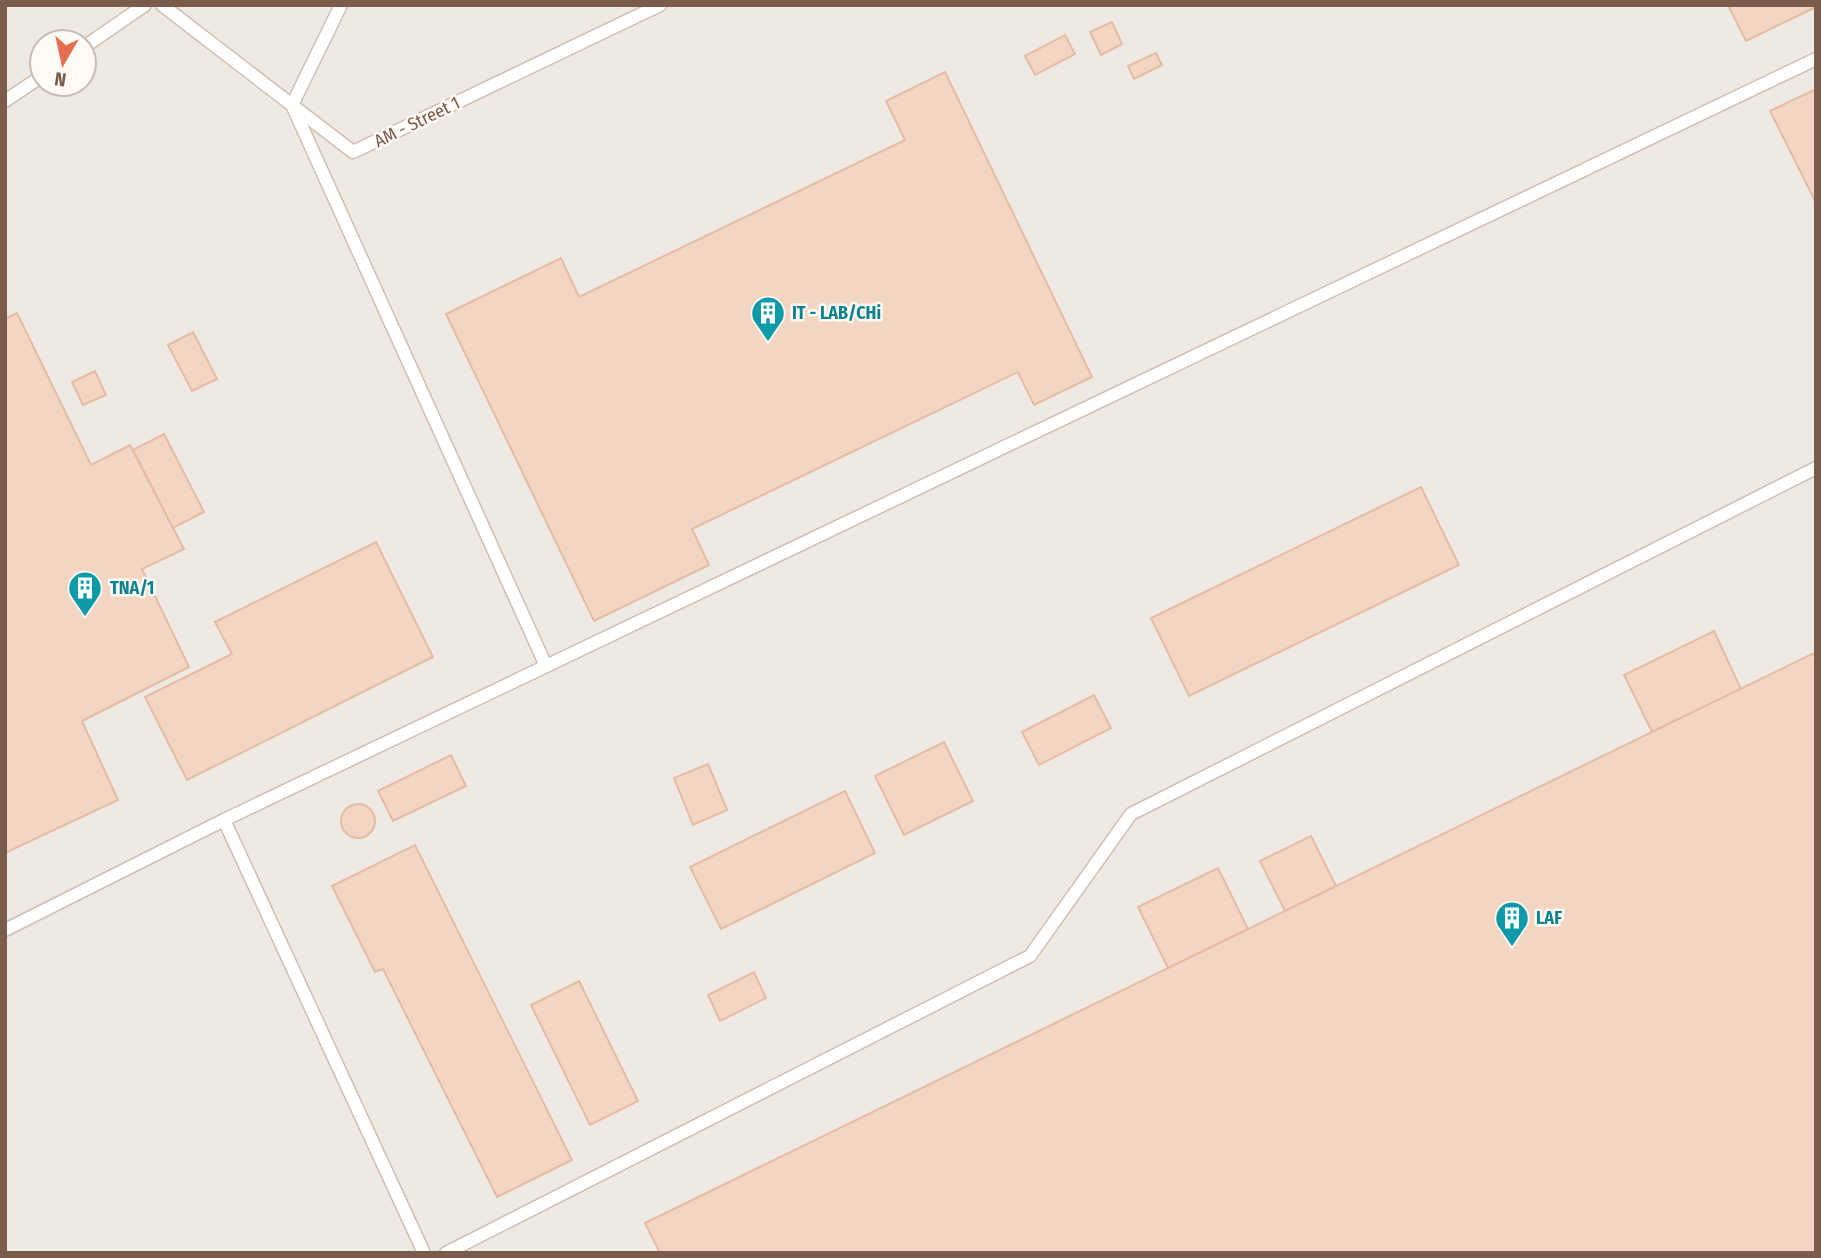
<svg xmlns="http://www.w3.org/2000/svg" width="1821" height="1258" viewBox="0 0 1821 1258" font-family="'Fira Sans Condensed',sans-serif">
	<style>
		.industrial { fill: #efe9e4; fill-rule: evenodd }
		.building { fill: #f3d5c3; stroke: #e6bba3; stroke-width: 2 }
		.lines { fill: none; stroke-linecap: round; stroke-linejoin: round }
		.service-casing { stroke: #d1beb0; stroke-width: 15 }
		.service { stroke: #fff; stroke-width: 12 }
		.labels { text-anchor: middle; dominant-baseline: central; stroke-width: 5; stroke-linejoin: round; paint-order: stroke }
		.street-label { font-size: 18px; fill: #7a5c4d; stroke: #fffaf3 }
		.culture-label { font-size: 18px; font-weight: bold; fill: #0d838f; stroke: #fffaf3; text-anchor: start }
	</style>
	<rect width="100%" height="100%" fill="#fdf6ec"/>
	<path class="industrial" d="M5,5H1816V1253H5ZM42,42H84V84H42Z"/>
	<g class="building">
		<path d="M1728,5H1816V7L1746,41Z"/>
		<path d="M1112,22L1122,44L1101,55L1090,32Z"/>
		<path d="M1065,35L1075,54L1035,75L1025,56Z"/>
		<path d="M1156,53L1162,65L1134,79L1128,66Z"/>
		<path d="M945,72L1092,377L1034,405L1018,372L692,529L709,565L594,621L446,314L561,258L579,297L905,140L886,101Z"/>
		<path d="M1816,89V203L1770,111Z"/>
		<path d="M17,313L91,465L130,445L184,549L142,569L189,667L82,721L118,800L5,853V319Z"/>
		<path d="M193,332L217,379L192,391L168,345Z"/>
		<path d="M95,371L106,395L83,405L72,382Z"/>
		<path d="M164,434L204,512L173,528L133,450Z"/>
		<path d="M1421,487L1459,565L1189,696L1151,618Z"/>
		<path d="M376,542L433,657L187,780L145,697L232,654L215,622Z"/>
		<path d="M1714,631L1741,689L1652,732L1624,675Z"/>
		<path d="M1816,652V1253H660L645,1223Z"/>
		<path d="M1094,695L1111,728L1039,765L1022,732Z"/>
		<path d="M944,742L973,801L904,835L875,776Z"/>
		<path d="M451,755L466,786L393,821L378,791Z"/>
		<path d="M708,764L727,810L693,825L674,778Z"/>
		<path d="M845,791L875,853L721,929L690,867Z"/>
		<circle cx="358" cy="821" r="17"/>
		<path d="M1311,836L1336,886L1285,911L1260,861Z"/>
		<path d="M415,845L572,1160L497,1197L383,969L375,972L332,886Z"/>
		<path d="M1218,868L1248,929L1168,968L1138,907Z"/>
		<path d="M754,972L766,998L720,1021L708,995Z"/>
		<path d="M579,981L638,1101L590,1125L531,1005Z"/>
	</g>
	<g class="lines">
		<g class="service-casing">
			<g id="service">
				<path d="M162,5L353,152L660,5"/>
				<path d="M341,5L292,105L546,666"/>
				<path d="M84,47L145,5"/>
				<path d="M5,101L42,76"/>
				<path d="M5,930L224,820"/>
				<path d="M424,1253L224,820L1816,59"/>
				<path d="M446,1253L1030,956L1131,814L1816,468"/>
			</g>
		</g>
		<use href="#service" class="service"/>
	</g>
	<defs>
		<g id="building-pin" transform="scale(1.75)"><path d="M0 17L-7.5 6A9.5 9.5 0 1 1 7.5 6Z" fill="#0f9aa8" stroke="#fffaf3"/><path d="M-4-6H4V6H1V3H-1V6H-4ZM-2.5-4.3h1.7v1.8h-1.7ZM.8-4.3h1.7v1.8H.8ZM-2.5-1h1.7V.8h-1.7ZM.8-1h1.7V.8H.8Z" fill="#fff"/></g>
	</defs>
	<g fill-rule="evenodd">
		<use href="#building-pin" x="768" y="313"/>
		<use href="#building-pin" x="85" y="588"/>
		<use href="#building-pin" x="1512" y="918"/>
	</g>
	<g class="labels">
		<g class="street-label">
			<text transform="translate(417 122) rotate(-26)">AM - Street 1</text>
		</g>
		<g class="culture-label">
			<text x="792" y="313">IT - LAB/CHi</text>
			<text x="110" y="588">TNA/1</text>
			<text x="1536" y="918">LAF</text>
		</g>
	</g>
	<rect width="1821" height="1258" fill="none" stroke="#7a5c4d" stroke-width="14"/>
	<g transform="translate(63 63) rotate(189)"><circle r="33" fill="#fffaf3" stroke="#cabbb1" stroke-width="2"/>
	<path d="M0-5L12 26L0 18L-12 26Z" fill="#e76f51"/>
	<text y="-10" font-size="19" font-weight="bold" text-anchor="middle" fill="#7a5c4d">N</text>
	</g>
</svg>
